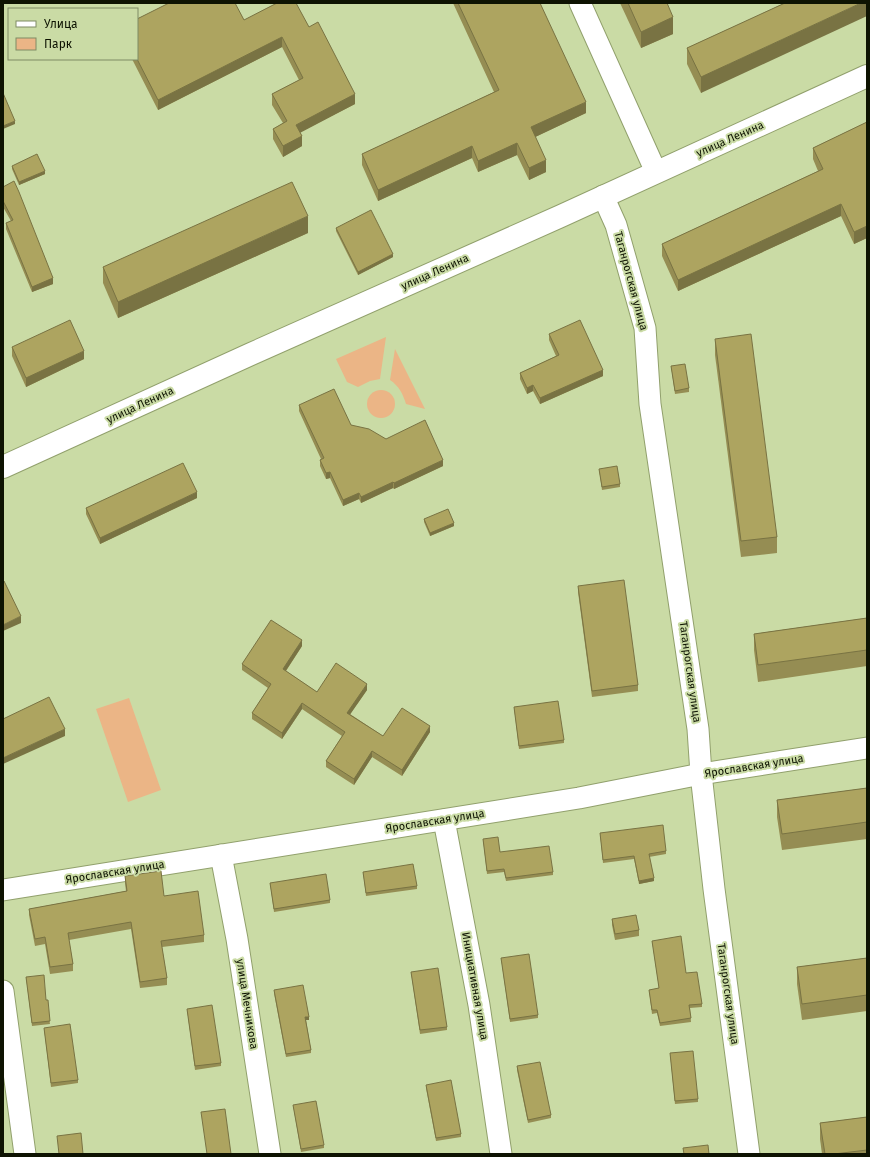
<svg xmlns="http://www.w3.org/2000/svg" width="870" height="1157" viewBox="0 0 870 1157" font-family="'Fira Sans',sans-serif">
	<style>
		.green { fill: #ebb586 }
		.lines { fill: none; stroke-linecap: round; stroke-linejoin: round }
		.minor-casing { stroke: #91a06c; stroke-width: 23 }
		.tertiary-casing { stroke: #91a06c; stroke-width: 24 }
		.minor { stroke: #fff; stroke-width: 21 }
		.tertiary { stroke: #fff; stroke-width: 22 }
		.wall { fill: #958d53 }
		.shaded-wall { fill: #797343 }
		.building { fill: #ada460; stroke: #797343 }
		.labels { text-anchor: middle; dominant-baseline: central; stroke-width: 4; stroke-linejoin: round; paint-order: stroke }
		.street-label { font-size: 11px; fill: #0e1302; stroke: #cadba5 }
	</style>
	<rect width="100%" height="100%" fill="#cadba5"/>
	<g class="green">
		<path d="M386,337L380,379L370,381L358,387L347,382L336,359Z"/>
		<path d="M395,349L425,409L406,404C403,394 399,386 390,380Z"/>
		<circle cx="381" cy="404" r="14"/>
		<path d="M129,698L161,790L128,802L96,709Z"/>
	</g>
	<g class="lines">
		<g class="minor-casing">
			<g id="minor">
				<path d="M580,3L656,172"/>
				<path d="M603,196L616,225L645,328L650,404L698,729L701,774L714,889L749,1154"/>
				<path d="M444,820L479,1005L501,1154"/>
				<path d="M221,855L237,939L270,1154"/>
				<path d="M3,890L579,798L701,774L867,748"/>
				<path d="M3,991L25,1154"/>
			</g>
		</g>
		<g class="tertiary-casing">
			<path id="tertiary" d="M3,467L251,354L561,216L867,76"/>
		</g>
		<use href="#minor" class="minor"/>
		<use href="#tertiary" class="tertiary"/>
	</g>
	<g class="wall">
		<path d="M453,3H540L586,113L535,137L546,172L529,180L517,155L478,172L472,158L378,201L362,165V154L494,92Z"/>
		<path d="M620,3H667L673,34L641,48Z"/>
		<path d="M785,3L701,93L687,64V48Z"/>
		<path d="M244,20L309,27L355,104L300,132L302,146L283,157L273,139V129L283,123L272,105V94L299,80L282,47L158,110L132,59H137Z"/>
		<path d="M867,122V238L854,244L841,216L678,291L662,256V244L818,171L813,159V148Z"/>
		<path d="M12,166L45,174L19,185L12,169Z"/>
		<path d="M3,187L53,284L32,292L6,229V223L11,221L3,207Z"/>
		<path d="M336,228L393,257L358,275L336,231Z"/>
		<path d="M308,233L118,318L103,283V267Z"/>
		<path d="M549,334L603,376L540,404L533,391L527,394L520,379V373L556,356L549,340Z"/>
		<path d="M715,339L777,537V553L741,557L715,355Z"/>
		<path d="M12,347L84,359L26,387L12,356Z"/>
		<path d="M671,366L689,388V392L675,394Z"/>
		<path d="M299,405L351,425L386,439L443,466L394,489L393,488L361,503L359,499L343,506L330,478L326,479L320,466V460L321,459L299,411Z"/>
		<path d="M599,469L620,484V487L602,490Z"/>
		<path d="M197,498L100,544L86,514V508Z"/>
		<path d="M424,519L454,526L430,536L424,522Z"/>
		<path d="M578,586L638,685V691L592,697L578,592Z"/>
		<path d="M867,618V666L758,682L754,650V634Z"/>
		<path d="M302,646L286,671L317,692L367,690L350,714L383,736L430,732L402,776L372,757L354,785L326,767V761L342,736L302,709L282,739L252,719V713L268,688L242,670V664Z"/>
		<path d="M514,707L564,740V743L519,749Z"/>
		<path d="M867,788V839L782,850L777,817V800Z"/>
		<path d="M600,833L666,851V854L649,857L654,881L639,884L634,859L603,863Z"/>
		<path d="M483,839L500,852L553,872V875L506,881L504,872L487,874Z"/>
		<path d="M363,872L417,886V889L366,896Z"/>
		<path d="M125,876L164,896L204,935V942L162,947L167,978V985L140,988L131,929L69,940L73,964V971L50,974L45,944L35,946L29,915V909L126,891L125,883Z"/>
		<path d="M270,883L330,900V903L274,912Z"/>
		<path d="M612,919L639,930V936L615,940L612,925Z"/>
		<path d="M652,941L686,973L702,1004V1007L690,1008L691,1022L660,1026L657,1013L652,1014L649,990L659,988Z"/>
		<path d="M501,958L538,1015V1018L510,1022Z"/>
		<path d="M867,958V1011L802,1020L797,984V967Z"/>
		<path d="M411,972L447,1027V1030L420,1034Z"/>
		<path d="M26,977L46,1000L50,1024L32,1026Z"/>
		<path d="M274,990L309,1020H306L311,1050V1053L286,1057L274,993Z"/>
		<path d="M187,1009L221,1063V1066L195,1070Z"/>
		<path d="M44,1028L78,1080V1083L51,1087Z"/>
		<path d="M670,1053L698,1099V1102L675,1104Z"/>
		<path d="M517,1066L551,1115V1118L528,1123L517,1070Z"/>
		<path d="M426,1085L461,1134V1137L436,1141L426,1088Z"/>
		<path d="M293,1105L324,1145V1148L301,1152Z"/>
		<path d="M867,1117V1154H822L820,1139V1123Z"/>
	</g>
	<g class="shaded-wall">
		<path d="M861,3H867V16L701,93V77Z"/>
		<path d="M673,17V34L641,48V32Z"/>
		<path d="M282,37V47L158,110V100Z"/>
		<path d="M355,94V104L296,135V125Z"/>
		<path d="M586,102V113L531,139V127Z"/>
		<path d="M15,121V124L3,129V126Z"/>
		<path d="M302,136V146L283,157V146Z"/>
		<path d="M517,143V155L478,172V161Z"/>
		<path d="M472,146V158L378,201V190Z"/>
		<path d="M546,160V172L529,180V168Z"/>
		<path d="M45,171V174L19,185V182Z"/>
		<path d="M841,204V216L678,291V280Z"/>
		<path d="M308,216V233L118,318V302Z"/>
		<path d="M867,226V238L854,244V232Z"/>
		<path d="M393,254V257L358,275V272Z"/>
		<path d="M53,278V284L32,292V287Z"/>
		<path d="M84,351V359L26,387V378Z"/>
		<path d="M603,370V376L540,404V398Z"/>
		<path d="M533,385V391L527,394V388Z"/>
		<path d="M443,460V466L394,489V483Z"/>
		<path d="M330,472V478L326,479V473Z"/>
		<path d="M393,482V488L361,503V497Z"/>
		<path d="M197,492V498L100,544V538Z"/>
		<path d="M359,493V499L343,506V500Z"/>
		<path d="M454,523V526L430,536V533Z"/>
		<path d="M21,616V623L3,631V625Z"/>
		<path d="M302,640V646L283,675V669Z"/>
		<path d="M367,684V690L347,719V713Z"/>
		<path d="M302,703V709L282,739V733Z"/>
		<path d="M430,726V732L402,776V770Z"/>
		<path d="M65,729V736L3,764V758Z"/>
		<path d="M372,751V757L354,785V779Z"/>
		<path d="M654,878V881L639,884V881Z"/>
		<rect x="305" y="1017" width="4" height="3"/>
	</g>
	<g class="building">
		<path d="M169,3H235L244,20L277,3H296L309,27L318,22L355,94L296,125L302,136L283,146L273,129L287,121L272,94L303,78L282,37L158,100L137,59V19Z"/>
		<path d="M458,3H540L586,102L531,127L546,160L529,168L517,143L478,161L472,146L378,190L362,154L499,90Z"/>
		<path d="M628,3H667L673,17L641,32Z"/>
		<path d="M785,3H861L701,77L687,48Z"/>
		<path d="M3,93L15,121L3,126Z"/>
		<path d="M867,122V226L854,232L841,204L678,280L662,244L823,169L813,148Z"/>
		<path d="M37,154L45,171L19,182L12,166Z"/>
		<path d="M14,181L19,192L53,278L32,287L6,223L13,220L3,201V187Z"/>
		<path d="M292,182L308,216L118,302L103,267Z"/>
		<path d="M371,210L393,254L358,272L336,228Z"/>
		<path d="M70,320L84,351L26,378L12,347Z"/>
		<path d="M580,320L603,370L540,398L533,385L527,388L520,373L559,355L549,334Z"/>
		<path d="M751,334L777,537L741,541L715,339Z"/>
		<path d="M685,364L689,388L675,391L671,366Z"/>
		<path d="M334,389L351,425L369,429L386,439L425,420L443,460L394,483L393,482L361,497L359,493L343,500L330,472L326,473L320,460L324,458L299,405Z"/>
		<path d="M183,463L197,492L100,538L86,508Z"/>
		<path d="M617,466L620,484L602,487L599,469Z"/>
		<path d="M448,509L454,523L430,533L424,519Z"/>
		<path d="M624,580L638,685L592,691L578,586Z"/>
		<path d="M3,581H4L21,616L3,625Z"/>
		<path d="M867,618V650L758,665L754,634Z"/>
		<path d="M271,620L302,640L283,669L317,692L336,663L367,684L347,713L383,736L402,708L430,726L402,770L372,751L354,779L326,761L345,732L302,703L282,733L252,713L271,684L242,664Z"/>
		<path d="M49,697L65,729L3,758V719Z"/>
		<path d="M558,701L564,740L519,746L514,707Z"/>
		<path d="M867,788V822L782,834L777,800Z"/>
		<path d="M663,825L666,851L649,854L654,878L639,881L634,856L603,860L600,833Z"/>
		<path d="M498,837L500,852L549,846L553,872L506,878L504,869L487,871L483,839Z"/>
		<path d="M413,864L417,886L366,893L363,872Z"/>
		<path d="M161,871L164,896L198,891L204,935L161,941L167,978L140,982L131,922L68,933L73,964L50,967L45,937L35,939L29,909L127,891L125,876Z"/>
		<path d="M326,874L330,900L274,909L270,883Z"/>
		<path d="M636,915L639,930L615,934L612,919Z"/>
		<path d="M681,936L686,973L697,972L702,1004L689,1005L691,1018L660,1023L657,1010H652L649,990L659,988L652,941Z"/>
		<path d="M529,954L538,1015L510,1019L501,958Z"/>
		<path d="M867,958V995L802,1004L797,967Z"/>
		<path d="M438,968L447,1027L420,1030L411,972Z"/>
		<path d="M44,975L46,1000H48L50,1021L32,1023L26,977Z"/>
		<path d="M303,985L309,1017H305L311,1050L286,1054L274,990Z"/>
		<path d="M212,1005L221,1063L195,1066L187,1009Z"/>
		<path d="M70,1024L78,1080L51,1083L44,1028Z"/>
		<path d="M693,1051L698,1099L675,1101L670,1053Z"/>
		<path d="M540,1062L551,1115L528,1120L517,1066Z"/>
		<path d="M451,1080L461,1134L436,1138L426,1085Z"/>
		<path d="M316,1101L324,1145L301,1149L293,1105Z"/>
		<path d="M225,1109L231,1154H207L201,1112Z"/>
		<path d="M867,1117V1150L834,1154H825L820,1123Z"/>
		<path d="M81,1133L83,1154H59L57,1136Z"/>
		<path d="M708,1145L709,1154H684L683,1148Z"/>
	</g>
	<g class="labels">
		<g class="street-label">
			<text transform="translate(730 139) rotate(-24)">улица Ленина</text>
			<text transform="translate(435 272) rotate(-24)">улица Ленина</text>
			<text transform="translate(631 281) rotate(75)">Таганрогская улица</text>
			<text transform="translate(140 405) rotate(-25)">улица Ленина</text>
			<text transform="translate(690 672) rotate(82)">Таганрогская улица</text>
			<text transform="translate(754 766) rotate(-9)">Ярославская улица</text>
			<text transform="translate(435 821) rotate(-9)">Ярославская улица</text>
			<text transform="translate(115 872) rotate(-9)">Ярославская улица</text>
			<text transform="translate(475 986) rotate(80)">Инициативная улица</text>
			<text transform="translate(728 994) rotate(82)">Таганрогская улица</text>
			<text transform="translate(247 1004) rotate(81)">улица Мечникова</text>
		</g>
	</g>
	<rect width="870" height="1157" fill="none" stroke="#0e1302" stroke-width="8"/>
	<rect x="8" y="8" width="130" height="52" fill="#cadba5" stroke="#7f8b64"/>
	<rect x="16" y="21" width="20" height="6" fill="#ffffff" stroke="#7f8b64"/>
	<text x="44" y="28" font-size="12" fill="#0e1302">Улица</text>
	<rect x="16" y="38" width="20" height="12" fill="#ebb586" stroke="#7f8b64"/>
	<text x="44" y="48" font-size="12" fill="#0e1302">Парк</text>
</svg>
